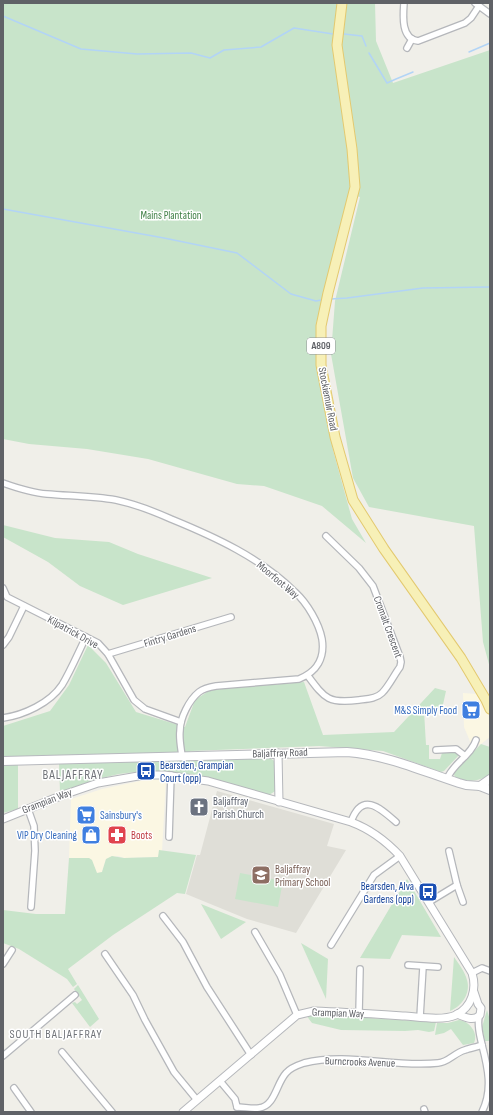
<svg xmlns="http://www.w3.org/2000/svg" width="493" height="1115" viewBox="0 0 493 1115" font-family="'Sofia Sans Condensed',sans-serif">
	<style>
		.commercial { fill: #fbf7e3 }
		.education { fill: #dfded7 }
		.green { fill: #c8e4ca }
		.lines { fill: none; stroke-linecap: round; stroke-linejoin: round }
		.stream { stroke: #b2d4f6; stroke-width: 1.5 }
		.minor-casing { stroke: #b5b7bb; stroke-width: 8 }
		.tertiary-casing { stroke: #b5b7bb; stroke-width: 9 }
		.secondary-casing { stroke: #b7b9be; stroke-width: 10 }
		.primary-casing { stroke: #e3c96f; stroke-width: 11 }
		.minor { stroke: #fff; stroke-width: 5.5 }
		.tertiary { stroke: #fff; stroke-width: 7 }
		.secondary { stroke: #fff; stroke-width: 8 }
		.primary { stroke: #f7f0b7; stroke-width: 9 }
		.labels { text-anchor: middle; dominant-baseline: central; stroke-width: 3; stroke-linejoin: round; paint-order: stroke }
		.shield { fill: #fff; stroke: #909195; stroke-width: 1 }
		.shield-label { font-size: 10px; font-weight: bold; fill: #606267 }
		.park-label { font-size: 11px; fill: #3f7f45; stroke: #fff }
		.street-label { font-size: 11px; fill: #606267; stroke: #fff }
		.shop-label { font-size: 11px; fill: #366cbe; stroke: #fff; text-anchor: end }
		.transit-label { font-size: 11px; fill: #164399; stroke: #fff; text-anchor: start }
		.worship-label { font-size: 11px; fill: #5b616d; stroke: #fff; text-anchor: start }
		.health-label { font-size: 11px; fill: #be3a42; stroke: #fff; text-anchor: start }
		.education-label { font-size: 11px; fill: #785e54; stroke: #fff; text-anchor: start }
		.neighbourhood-label { font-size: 12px; letter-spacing: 1px; fill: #717479; stroke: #fff }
		.quarter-label { font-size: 13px; letter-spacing: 1px; fill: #717479; stroke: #fff }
	</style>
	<rect width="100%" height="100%" fill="#f0efe9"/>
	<g class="commercial">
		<path d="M463,693L477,694L489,712L490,717V737L481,744L472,746L464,727Z"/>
		<path d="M166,779L162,851H159V857L124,858L118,856L106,859L102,872L97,873L89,858H69L71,799L102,789L140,781Z"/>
	</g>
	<path class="education" d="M217,791L334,824L327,846L346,850L296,933L247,919L186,894L197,855H200Z"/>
	<g class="green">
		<path d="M3,3H337L335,25L346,3H375L376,41L393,83L490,50V668L483,642L474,526L369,507L353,478L331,354L335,301L360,197L351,195L316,324L317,353L333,450L352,519L366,543L322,506L264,486L237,484L148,459L87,449L29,444L3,439Z"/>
		<path d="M3,525L55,538L109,542L138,554L212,578L123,605L80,586L48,562L3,537Z"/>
		<path d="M88,645L106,663L136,712L185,727L195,700L210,690L304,682L323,735L394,732L435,688L446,691L442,709L424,711L426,745H429V759H440L442,753L455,752L459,755L444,771L441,772L383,751L319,746L190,751L191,761L268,757L276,762L277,790L269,795C220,781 171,765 119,774C99,778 80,785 60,792L59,763L18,765V809L3,813V726L50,711L69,685Z"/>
		<path d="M481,744L490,747V774C479,782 469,782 456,778L454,775L455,771Z"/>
		<path d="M159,850L196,855L185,894L177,893L113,935L68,969L77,984L73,987L67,979L19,949L3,943V910L36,914H65L69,858H89L92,860L97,873L102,872L106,859L112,856L124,858L158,857Z"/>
		<path d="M240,873L283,881L278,907L235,899Z"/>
		<path d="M407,879L441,937L402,935L390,959L360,958Z"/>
		<path d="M201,904L246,922L221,939Z"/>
		<path d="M301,943L328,959L326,999Z"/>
		<path d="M454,957C459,964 465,972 467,980C471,993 462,1006 450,1011Z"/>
		<path d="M78,985L99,1019L90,1027L72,1003L75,1002L77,1004L82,1000L74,989Z"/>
		<path d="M487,1010L490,1020V1041H485L482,1027Z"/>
		<path d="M306,1015H315L436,1022L434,1031L429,1032L418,1030L405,1031L341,1030L312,1023Z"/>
		<path d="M459,1020C469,1021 479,1033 474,1043L463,1045L451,1029L444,1033L435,1035L437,1023H448Z"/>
	</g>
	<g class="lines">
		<g class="stream">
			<path d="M3,16L81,49L137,54L191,53L210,58L224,50L261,47L294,28L333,34"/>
			<path d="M344,34L362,36L366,46"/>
			<path d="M469,52L490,43"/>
			<path d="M369,53L387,83L396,79L413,72"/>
			<path d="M3,209L164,238L237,253L291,294L316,301L321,300"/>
			<path d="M331,299L347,298L423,288L490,287"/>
		</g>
		<g class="minor-casing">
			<g id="minor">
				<path d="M404,3C403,16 401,39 418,41L465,23L471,18L479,6"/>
				<path d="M475,3L490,14"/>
				<path d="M407,48L412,39"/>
				<path d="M3,483C17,488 32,493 47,494C70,496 93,496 116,500C135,504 153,511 171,519C215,537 261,558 295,592C307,603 319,623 322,639C325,658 317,672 299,679L216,686C210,687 204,688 199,692C189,700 180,718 180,731C179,739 181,748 182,756"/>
				<path d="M3,588L7,597L98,643L108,654L134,700L145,709L181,722"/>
				<path d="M3,645L9,637L24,606"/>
				<path d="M108,654L231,617"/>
				<path d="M308,676C325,699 329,704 359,700C367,699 376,699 382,693C389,686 394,675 400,667L401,662L400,657L373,586L359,568L326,536"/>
				<path d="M3,718C24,715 50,703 62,685C71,670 78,653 86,637"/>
				<path d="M436,750L456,749L465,756"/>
				<path d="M447,779C453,763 471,756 476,740"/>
				<path d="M28,809L34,826L35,851L31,907"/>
				<path d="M351,822C362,791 380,808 396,822"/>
				<path d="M169,837L171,775"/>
				<path d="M449,851L457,885L463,902"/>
				<path d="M429,902L457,885"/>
				<path d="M163,916L183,942L207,987L251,1055"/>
				<path d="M255,932L280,975L297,1015"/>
				<path d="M331,945L374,875L400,856"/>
				<path d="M105,954L133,995L145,1020L174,1072L197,1100"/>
				<path d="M3,964L12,950"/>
				<path d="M408,965L438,967"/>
				<path d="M472,973L482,968L490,971"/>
				<path d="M359,1013L360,969"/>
				<path d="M420,1017L423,967"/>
				<path d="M479,1017C477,1027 480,1035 482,1045C488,1068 493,1090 482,1112"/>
				<path d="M62,1052L112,1112"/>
				<path d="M3,1056L75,995"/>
				<path d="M220,1081L235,1099L237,1107"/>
				<path d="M14,1088L31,1112"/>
				<path d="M237,1107C244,1107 252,1109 259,1108C275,1106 276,1084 286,1073C290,1068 298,1065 304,1063C348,1052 394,1068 438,1063C449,1062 454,1053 465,1050C470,1048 477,1047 482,1045"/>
				<path d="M424,1109L425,1112"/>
			</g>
		</g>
		<g class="tertiary-casing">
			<g id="tertiary">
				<path d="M278,753L279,802"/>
				<path d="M3,819L63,795L98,783L144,775H164L208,781L351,822C370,829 386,841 400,856L472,973C477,989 472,1007 456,1015C443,1021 419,1017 405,1016C374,1014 344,1012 314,1011L297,1015L183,1112"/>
				<path d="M457,1014C465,1017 473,1022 480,1015L481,1008L478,1004L474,992"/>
			</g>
		</g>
		<g class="secondary-casing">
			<g id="secondary">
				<path d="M3,761L347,752C387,755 422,771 459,783L466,785L480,786L490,790"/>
				<path d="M480,786L490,779"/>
			</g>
		</g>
		<g class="primary-casing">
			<path id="primary" d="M342,3L337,45L352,149L355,187L328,293L321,326V365L335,437L353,500L384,549L461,658L486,700L490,709"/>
		</g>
		<use href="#minor" class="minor"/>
		<use href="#tertiary" class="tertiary"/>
		<use href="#secondary" class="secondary"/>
		<use href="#primary" class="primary"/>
	</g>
	<defs>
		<g id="supermarket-square" transform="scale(1)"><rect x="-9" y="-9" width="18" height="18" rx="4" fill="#3f7fe0" stroke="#fff"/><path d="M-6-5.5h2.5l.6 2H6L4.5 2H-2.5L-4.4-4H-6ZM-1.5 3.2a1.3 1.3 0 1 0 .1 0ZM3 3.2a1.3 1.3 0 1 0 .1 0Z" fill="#fff"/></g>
		<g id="bus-square" transform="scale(1)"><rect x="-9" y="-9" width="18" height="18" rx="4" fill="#1a4fb4" stroke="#fff"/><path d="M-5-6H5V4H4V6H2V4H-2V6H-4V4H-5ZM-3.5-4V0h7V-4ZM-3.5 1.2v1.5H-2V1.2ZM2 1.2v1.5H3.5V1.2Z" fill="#fff"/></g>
		<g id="church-square" transform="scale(1)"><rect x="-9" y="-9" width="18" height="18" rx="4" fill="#6b7280" stroke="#fff"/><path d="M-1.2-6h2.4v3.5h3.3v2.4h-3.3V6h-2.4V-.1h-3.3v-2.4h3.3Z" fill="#fff"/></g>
		<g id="shop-square" transform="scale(1)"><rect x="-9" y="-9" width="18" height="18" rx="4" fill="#3f7fe0" stroke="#fff"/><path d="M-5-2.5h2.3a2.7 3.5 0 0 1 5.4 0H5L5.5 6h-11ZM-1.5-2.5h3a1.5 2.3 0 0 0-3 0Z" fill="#fff"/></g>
		<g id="pharmacy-square" transform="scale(1)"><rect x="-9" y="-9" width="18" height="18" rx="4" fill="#e0444e" stroke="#fff"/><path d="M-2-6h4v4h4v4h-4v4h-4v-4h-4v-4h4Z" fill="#fff"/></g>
		<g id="school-square" transform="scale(1)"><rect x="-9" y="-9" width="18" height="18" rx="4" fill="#8d6e63" stroke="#fff"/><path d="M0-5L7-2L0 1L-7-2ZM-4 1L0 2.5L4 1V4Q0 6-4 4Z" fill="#fff"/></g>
	</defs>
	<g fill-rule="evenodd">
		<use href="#supermarket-square" x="471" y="710"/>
		<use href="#bus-square" x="146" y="771"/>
		<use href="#church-square" x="199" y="807"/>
		<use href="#supermarket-square" x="86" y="815"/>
		<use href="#shop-square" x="91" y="835"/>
		<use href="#pharmacy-square" x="117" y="835"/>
		<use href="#school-square" x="261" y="875"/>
		<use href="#bus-square" x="428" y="892"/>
	</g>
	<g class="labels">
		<rect class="shield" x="307" y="338" width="28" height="16" rx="3"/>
		<g class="shield-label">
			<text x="321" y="346">A809</text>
		</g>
		<g class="park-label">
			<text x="171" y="215">Mains Plantation</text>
		</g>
		<g class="street-label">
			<text transform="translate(328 399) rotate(79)">Stockiemuir Road</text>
			<text transform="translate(278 580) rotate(40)">Moorfoot Way</text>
			<text transform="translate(388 627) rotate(70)">Cromalt Crescent</text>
			<text transform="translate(73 632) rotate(29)">Kilpatrick Drive</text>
			<text transform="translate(170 636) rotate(-17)">Fintry Gardens</text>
			<text transform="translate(280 753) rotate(-2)">Baljaffray Road</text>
			<text transform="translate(47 801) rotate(-21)">Grampian Way</text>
			<text transform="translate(338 1013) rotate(2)">Grampian Way</text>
			<text transform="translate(360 1062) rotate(2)">Burncrooks Avenue</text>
		</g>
		<g class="shop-label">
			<text x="457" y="710">M&amp;S Simply Food</text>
			<text x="100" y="815" text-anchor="start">Sainsbury's</text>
			<text x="77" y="835">VIP Dry Cleaning</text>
		</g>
		<g class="transit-label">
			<text x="160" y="765">Bearsden, Grampian<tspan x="160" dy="13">Court (opp)</tspan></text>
			<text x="414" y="886" text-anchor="end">Bearsden, Alva<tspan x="414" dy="13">Gardens (opp)</tspan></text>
		</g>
		<g class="worship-label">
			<text x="213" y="801">Baljaffray<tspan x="213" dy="13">Parish Church</tspan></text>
		</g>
		<g class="health-label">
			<text x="131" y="835">Boots</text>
		</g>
		<g class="education-label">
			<text x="275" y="869">Baljaffray<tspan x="275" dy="13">Primary School</tspan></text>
		</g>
		<g class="neighbourhood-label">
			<text x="56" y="1034">SOUTH BALJAFFRAY</text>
		</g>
		<g class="quarter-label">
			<text x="73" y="775">BALJAFFRAY</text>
		</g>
	</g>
	<rect width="493" height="1115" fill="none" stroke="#606267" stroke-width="8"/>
</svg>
